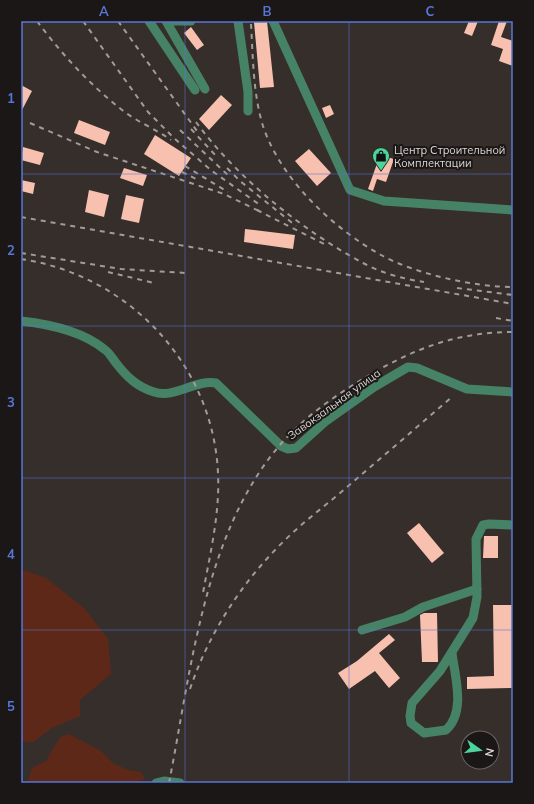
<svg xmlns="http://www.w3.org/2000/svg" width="534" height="804" viewBox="0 0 534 804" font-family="Mulish,sans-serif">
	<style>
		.green { fill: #5d2818 }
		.building { fill: #f7c0af }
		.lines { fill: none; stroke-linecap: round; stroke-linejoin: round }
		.minor { stroke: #468366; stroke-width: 9 }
		.rail { stroke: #a19b99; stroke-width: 2; stroke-dasharray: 5 5; stroke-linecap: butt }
		.grid { fill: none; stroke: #5777d7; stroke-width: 1; stroke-opacity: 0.55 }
		.labels { text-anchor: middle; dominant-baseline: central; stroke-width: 4; stroke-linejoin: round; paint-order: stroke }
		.poi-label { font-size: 11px; fill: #ddd8d6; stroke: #1b1716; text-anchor: start }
		.street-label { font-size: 11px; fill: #ddd8d6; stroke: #1b1716 }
		.neatline { fill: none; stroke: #5777d7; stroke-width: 1.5 }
		.grid-label { font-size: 13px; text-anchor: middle; font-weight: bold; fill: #5777d7 }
	</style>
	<rect width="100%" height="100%" fill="#362e2b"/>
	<g class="green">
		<path d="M21,569L46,578L84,608L108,639L111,674L80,700V716L52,728L33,742H21Z"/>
		<path d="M69,734L101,751L113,763L128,770L141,772L145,779L135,783H27L32,768L46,761L60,737Z"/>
	</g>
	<g class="building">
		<path d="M267,21L274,87L260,88L254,22Z"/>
		<path d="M469,21H478L472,36L464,33Z"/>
		<path d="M499,21H507L501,37L513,41V66L499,61L503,49L491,45Z"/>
		<path d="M191,27L204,45L197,50L184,33Z"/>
		<path d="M21,85L32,91L21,112Z"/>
		<path d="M221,95L232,105L209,130L199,119Z"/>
		<path d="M330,105L334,114L326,118L322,108Z"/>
		<path d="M79,120L110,132L105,145L74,133Z"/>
		<path d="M155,135L191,158L179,176L144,154Z"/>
		<path d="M23,147L44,153L40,165L21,160Z"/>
		<path d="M309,149L331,173L317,186L295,161Z"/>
		<path d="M380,155L394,159L386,182L377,179L373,191L368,189Z"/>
		<path d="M124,168L147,175L143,186L120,178Z"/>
		<path d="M21,180L35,183L33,194L21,191Z"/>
		<path d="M89,190L109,195L104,217L85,212Z"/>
		<path d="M126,195L144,199L139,223L121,219Z"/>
		<path d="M245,229L295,235L293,249L244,242Z"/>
		<path d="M419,523L444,553L432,563L407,533Z"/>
		<path d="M484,536H498V558H483Z"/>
		<path d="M493,605H513V688L467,689V677L494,676Z"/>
		<path d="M424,613H437L438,662H422L420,615Z"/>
		<path d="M389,634L395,640L379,653L400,678L389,688L375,671L349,689L338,673L357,661Z"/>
	</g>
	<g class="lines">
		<g class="minor">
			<path d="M149,21L195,90"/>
			<path d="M166,21L205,89"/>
			<path d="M169,21H191"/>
			<path d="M238,21L248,92V111"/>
			<path d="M273,21L350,190L384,201L513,210"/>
			<path d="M21,321C48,324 82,331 104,349C109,352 112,358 116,363C126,376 137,387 154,392C174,399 196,379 216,383L281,446L288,449L296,448L326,421L374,387L408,367L417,368L467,389L513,392"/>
			<path d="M362,630L405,617L423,607L477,589"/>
			<path d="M452,653C455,677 466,712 446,730L424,733L411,723L410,716L412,703L440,671L473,618L477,597L476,539L483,525L489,524L513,525"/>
			<path d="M156,783L164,781L180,783"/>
		</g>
		<g class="rail">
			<path d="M37,21C63,56 92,87 126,113C140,123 157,130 171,140"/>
			<path d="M83,21L148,112L175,139L212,171L260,205"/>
			<path d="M118,21L197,131"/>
			<path d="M251,24C253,57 253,94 263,126C281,180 333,228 381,255C415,274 475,287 513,287"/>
			<path d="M196,122C236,177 303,231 363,263C381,273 404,279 424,282"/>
			<path d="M30,123L97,152L224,194L261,212"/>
			<path d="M191,129L218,158"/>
			<path d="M180,130L231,178"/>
			<path d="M185,166L228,192"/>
			<path d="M227,168L240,181L296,226"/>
			<path d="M182,172L196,179"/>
			<path d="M257,210L328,246"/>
			<path d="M21,217L513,304"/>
			<path d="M21,253L121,269L186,273"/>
			<path d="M21,259C128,275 213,364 218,473C220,514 210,554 203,593"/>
			<path d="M108,272L154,283"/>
			<path d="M457,288L513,295"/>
			<path d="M496,318L513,321"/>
			<path d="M190,689C209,633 241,583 284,541C303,522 325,506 346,488C381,458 417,427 452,397"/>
			<path d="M169,783C192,667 205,517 294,430C316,409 342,391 368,376C415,348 458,332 513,332"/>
		</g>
	</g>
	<path class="grid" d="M185,21V783M349,21V783M21,174H513M21,326H513M21,478H513M21,630H513"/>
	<defs>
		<g id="shop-pin" transform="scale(0.9)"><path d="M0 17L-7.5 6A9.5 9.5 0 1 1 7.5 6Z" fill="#4bd49b" stroke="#1b1716"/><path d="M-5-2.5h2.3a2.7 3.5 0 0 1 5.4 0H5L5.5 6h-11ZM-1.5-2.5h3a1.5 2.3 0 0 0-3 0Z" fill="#111"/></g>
	</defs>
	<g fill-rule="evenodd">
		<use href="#shop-pin" x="381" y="156"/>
	</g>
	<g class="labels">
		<g class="poi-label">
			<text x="394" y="150">Центр Строительной<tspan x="394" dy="13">Комплектации</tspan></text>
		</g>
		<g class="street-label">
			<text transform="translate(334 404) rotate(-36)">Завокзальная улица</text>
		</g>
	</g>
	<rect width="534" height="804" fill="none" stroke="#1b1716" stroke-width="44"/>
	<g transform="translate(480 750) rotate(104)"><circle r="19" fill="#1b1716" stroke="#696463"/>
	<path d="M0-3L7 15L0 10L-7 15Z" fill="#4bd49b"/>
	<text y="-6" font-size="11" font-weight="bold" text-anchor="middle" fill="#ddd8d6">N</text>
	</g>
	<rect x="22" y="22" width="490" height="760" class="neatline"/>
	<g class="grid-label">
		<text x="104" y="16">A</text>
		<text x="267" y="16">B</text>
		<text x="430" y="16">C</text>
		<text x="11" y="103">1</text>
		<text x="11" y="255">2</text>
		<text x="11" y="407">3</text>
		<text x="11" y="559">4</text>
		<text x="11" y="711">5</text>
	</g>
</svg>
